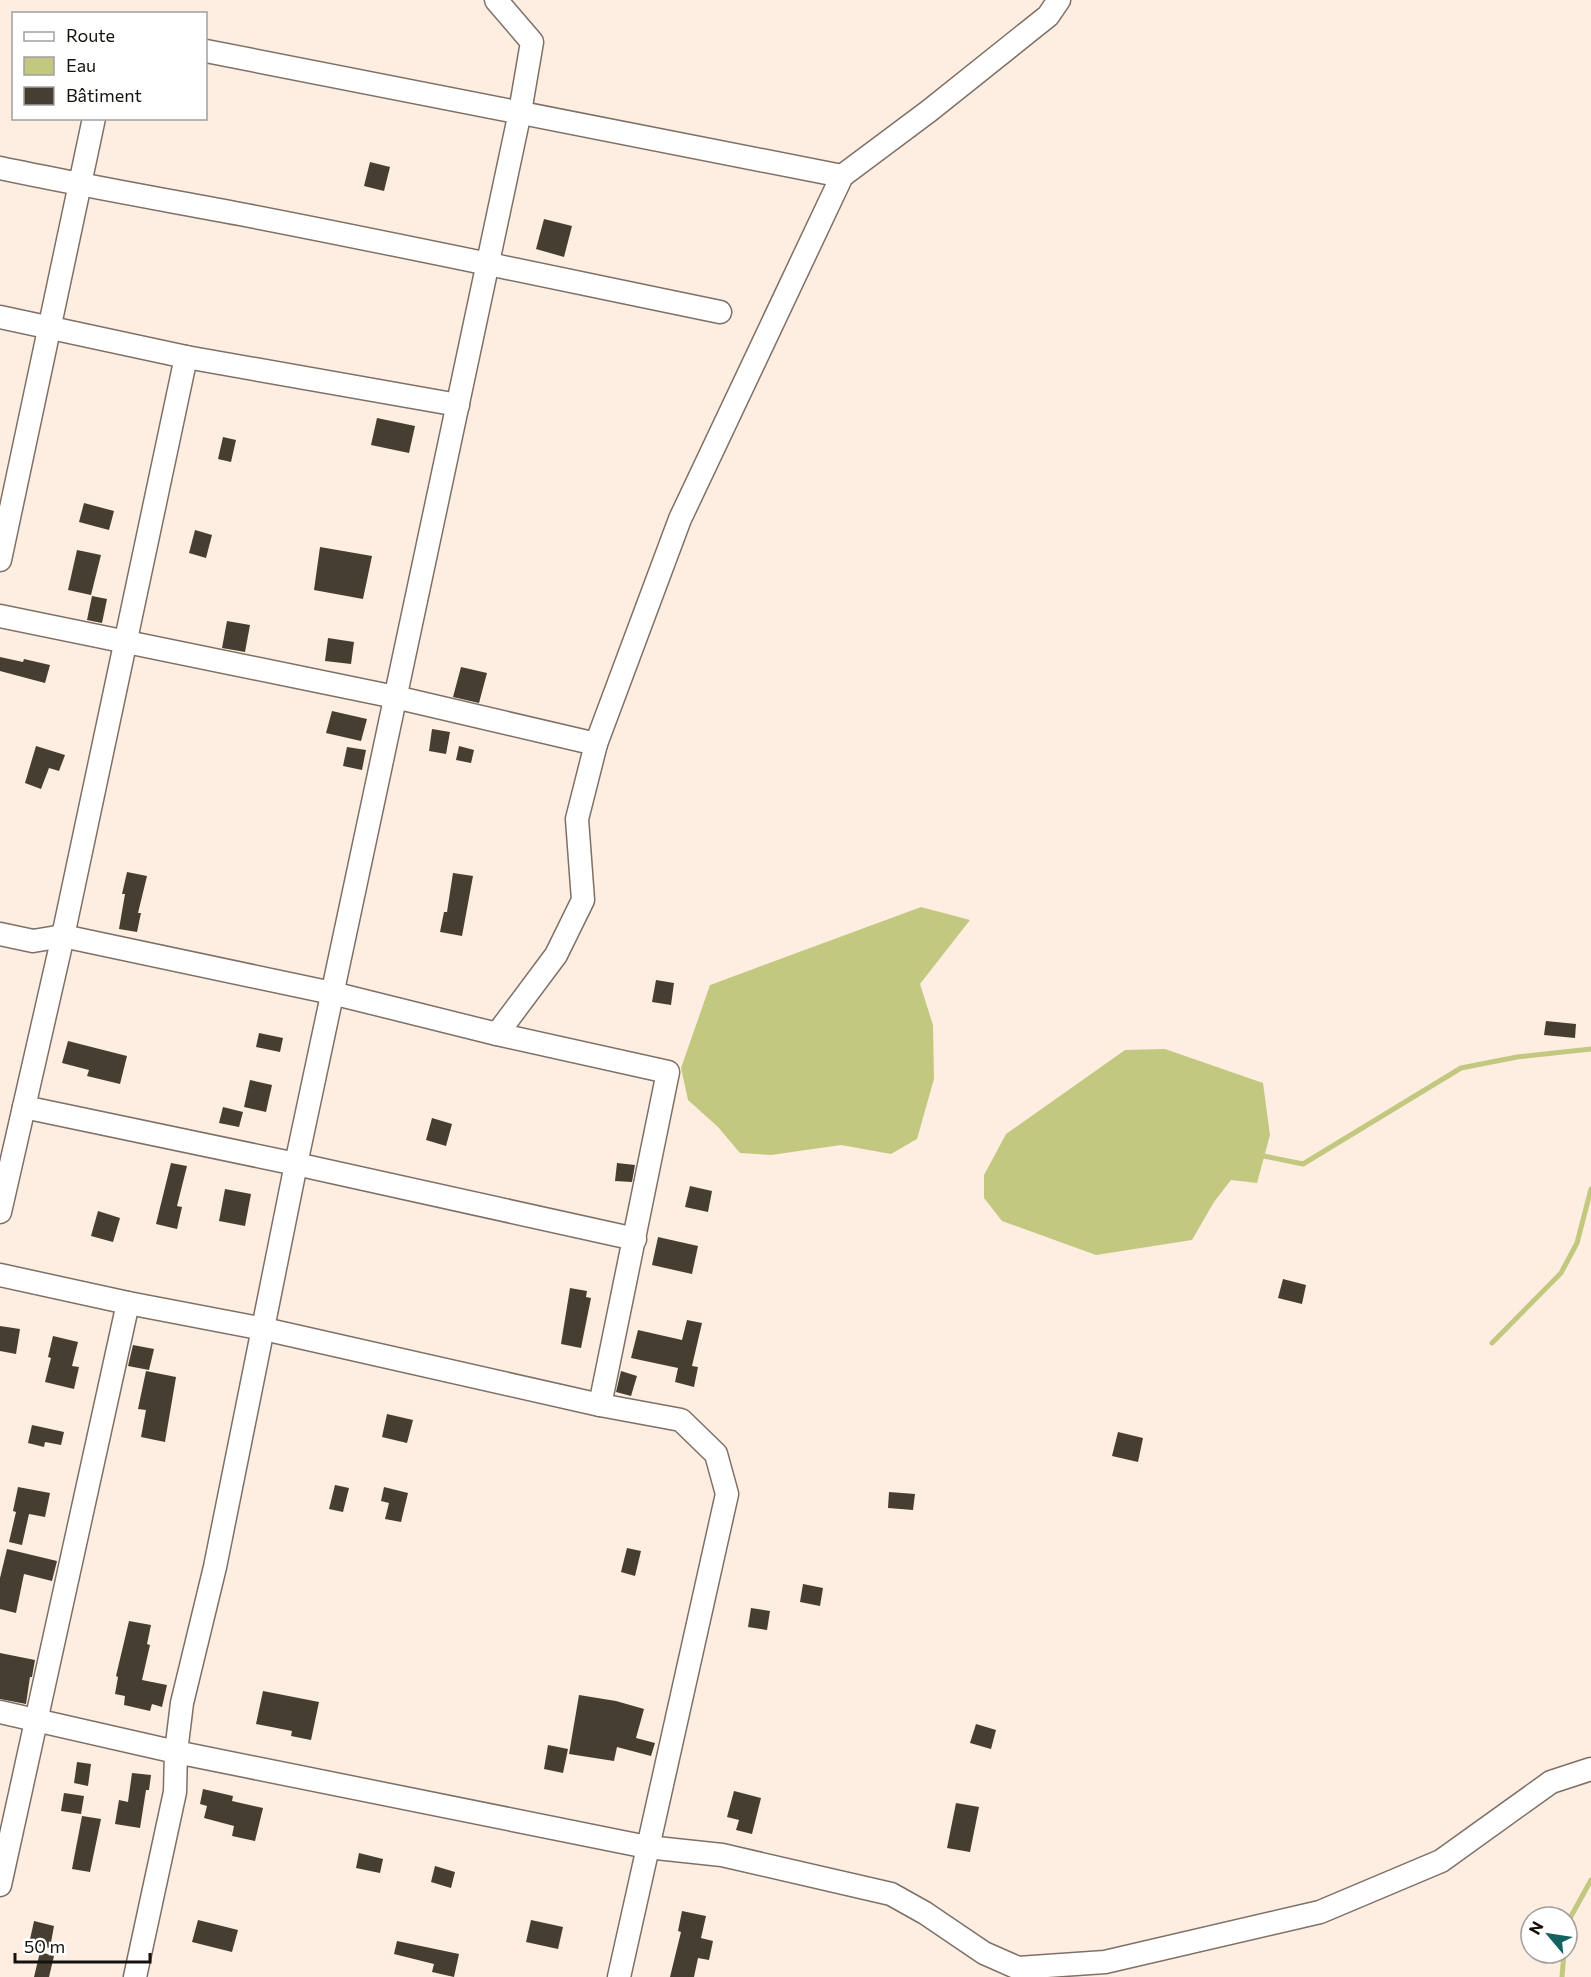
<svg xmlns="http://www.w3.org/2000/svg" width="1591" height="1977" viewBox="0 0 1591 1977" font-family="Commissioner,sans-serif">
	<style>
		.water { fill: #c3c881 }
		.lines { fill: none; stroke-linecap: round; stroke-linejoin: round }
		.stream { stroke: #c3c881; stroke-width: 5 }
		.building { fill: #453e31 }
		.minor-casing { stroke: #7e7066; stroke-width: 25 }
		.minor { stroke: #fff; stroke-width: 22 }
	</style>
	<rect width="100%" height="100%" fill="#feeee2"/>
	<g class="water">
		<path d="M921,907L970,920L920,984L933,1025L934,1079L917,1139L891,1154L841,1145L771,1155L740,1153L718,1127L688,1100L681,1068L710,985Z"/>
		<path d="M1165,1049L1263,1083L1270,1135L1257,1183L1231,1180L1214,1202L1192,1240L1096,1255L1002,1221L984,1198V1175L1006,1134L1125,1050Z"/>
	</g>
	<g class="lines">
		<g class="stream">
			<path d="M1264,1156L1303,1164L1461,1068L1517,1057L1591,1049"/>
			<path d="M1492,1343L1561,1273L1577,1243L1591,1189"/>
			<path d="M1567,1934L1569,1920L1591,1880"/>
			<path d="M1562,1977L1564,1953"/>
		</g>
	</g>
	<g class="building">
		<path d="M370,162L390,167L384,191L364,186Z"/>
		<path d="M544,219L572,226L564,257L536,249Z"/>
		<path d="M377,418L415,426L409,453L371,445Z"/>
		<path d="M223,437L236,440L231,462L218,459Z"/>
		<path d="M84,503L114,511L109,530L79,522Z"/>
		<path d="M195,530L212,535L206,558L189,553Z"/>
		<path d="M320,547L372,556L363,599L314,590Z"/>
		<path d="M77,550L101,555L91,595L68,590Z"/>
		<path d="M92,596L107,599L102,623L87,620Z"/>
		<path d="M227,621L250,625L245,652L222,648Z"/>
		<path d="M328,638L354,642L351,664L325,661Z"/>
		<path d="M0,657L23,662L24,659L50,665L45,683L0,671Z"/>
		<path d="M461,667L487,673L479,703L453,697Z"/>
		<path d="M332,711L367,719L361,741L326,733Z"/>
		<path d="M432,729L450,732L446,754L429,751Z"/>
		<path d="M36,746L65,755L59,771L49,768L41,789L25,783Z"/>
		<path d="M459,746L474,750L471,763L456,760Z"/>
		<path d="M347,747L366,750L362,770L343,766Z"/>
		<path d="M127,872L147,876L138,913H141L137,932L119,929L125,894H122Z"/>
		<path d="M453,873L473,876L462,936L440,932L444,912H447Z"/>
		<path d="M656,980L674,983L671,1005L652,1002Z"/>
		<path d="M1546,1021L1576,1024L1575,1038L1544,1035Z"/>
		<path d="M259,1033L283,1038L280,1052L256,1047Z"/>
		<path d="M68,1041L127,1056L120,1084L87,1076L89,1070L62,1063Z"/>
		<path d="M250,1080L272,1085L266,1112L244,1107Z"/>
		<path d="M223,1107L243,1112L239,1127L219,1123Z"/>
		<path d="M432,1118L452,1124L446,1146L426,1140Z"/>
		<path d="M171,1163L187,1166L177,1206L182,1207L177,1229L156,1224Z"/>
		<path d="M617,1163L635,1165L632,1182L615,1181Z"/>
		<path d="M690,1186L712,1191L708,1212L685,1207Z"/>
		<path d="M225,1189L251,1194L245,1226L219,1221Z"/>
		<path d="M98,1211L120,1218L113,1242L91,1236Z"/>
		<path d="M658,1237L698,1246L692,1274L652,1265Z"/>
		<path d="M1283,1279L1306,1285L1302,1304L1278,1298Z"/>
		<path d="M570,1288L587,1291L586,1297L591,1298L581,1348L561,1344Z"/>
		<path d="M687,1320L702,1323L692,1366L698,1367L694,1387L675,1382L678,1368L631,1358L638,1330L682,1340Z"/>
		<path d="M0,1326L20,1329L16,1354L0,1351Z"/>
		<path d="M53,1336L78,1342L72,1366L79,1367L74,1389L45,1382L51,1358L48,1357Z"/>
		<path d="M133,1345L154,1349L149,1370L128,1366Z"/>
		<path d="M146,1371L176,1377L165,1442L141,1437L146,1410L138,1409Z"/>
		<path d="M621,1371L637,1376L631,1396L616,1392Z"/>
		<path d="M387,1414L413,1420L407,1443L382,1437Z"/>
		<path d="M32,1425L64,1432L61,1445L45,1442L44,1447L28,1443Z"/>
		<path d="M1118,1432L1143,1438L1138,1462L1112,1456Z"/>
		<path d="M335,1485L349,1488L343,1512L329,1509Z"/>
		<path d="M18,1487L50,1493L45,1517L29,1514L22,1545L9,1542L16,1512L13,1511Z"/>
		<path d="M384,1487L408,1493L401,1522L385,1519L389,1503L381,1501Z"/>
		<path d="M889,1492L915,1494L913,1510L888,1508Z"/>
		<path d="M627,1548L641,1551L635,1576L621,1572Z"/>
		<path d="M7,1549L57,1561L52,1581L24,1574L16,1613L0,1609V1578Z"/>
		<path d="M803,1584L823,1588L820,1606L800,1602Z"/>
		<path d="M751,1608L770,1611L767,1630L748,1627Z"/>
		<path d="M129,1621L151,1625L147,1644L150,1645L142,1680L167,1685L162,1707L152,1704L150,1711L124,1705L125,1696L115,1694L118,1677L116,1676Z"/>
		<path d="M0,1653L35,1660L32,1677H30L26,1704L0,1699Z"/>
		<path d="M263,1691L319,1702L311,1740L291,1736L292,1731L256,1724Z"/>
		<path d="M579,1695L616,1701L644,1709L636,1738L655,1743L651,1756L617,1747L614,1761L569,1754Z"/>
		<path d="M976,1724L996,1730L991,1749L970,1743Z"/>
		<path d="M548,1745L568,1749L563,1773L544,1769Z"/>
		<path d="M77,1762L91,1764L88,1786L74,1783Z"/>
		<path d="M132,1773L151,1775L149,1790H146L140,1828L115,1824L119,1800L128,1802Z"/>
		<path d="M203,1789L233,1796L232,1801L263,1808L255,1841L232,1836L234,1826L204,1818L207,1806L200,1804Z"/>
		<path d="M734,1791L761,1798L752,1834L736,1830L739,1820L727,1817Z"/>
		<path d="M64,1793L84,1796L81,1814L61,1811Z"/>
		<path d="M956,1803L979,1807L970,1852L947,1848Z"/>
		<path d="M82,1816L101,1819L90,1872L72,1869Z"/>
		<path d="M359,1853L383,1859L380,1873L356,1868Z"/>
		<path d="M435,1866L455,1872L451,1888L431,1882Z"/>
		<path d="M682,1911L706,1916L701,1938L713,1941L709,1960L698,1958L694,1977H670L681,1932L678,1931Z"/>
		<path d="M198,1920L238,1930L232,1952L192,1942Z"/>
		<path d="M531,1920L563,1927L558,1949L526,1942Z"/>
		<path d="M34,1921L54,1926L50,1948L29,1944Z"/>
		<path d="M397,1941L459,1954L454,1977L432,1972L434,1964L394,1954Z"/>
		<path d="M40,1952L54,1956L49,1977H34Z"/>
	</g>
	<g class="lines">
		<g class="minor-casing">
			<g id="minor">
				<path d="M206,51L842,176"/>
				<path d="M0,168C80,185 160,199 240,214C401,245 560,279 720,312"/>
				<path d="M0,317L186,357L458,405"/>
				<path d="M0,560L94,118"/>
				<path d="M0,616L395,697L596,744"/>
				<path d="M0,934L33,941L63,936L332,993L497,1034L668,1072L600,1405"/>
				<path d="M497,1034L556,955L583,900L577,819L596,744L680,519L842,176L929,111L1048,16L1059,0"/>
				<path d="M24,1107L296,1164L635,1239"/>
				<path d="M0,1212L63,936L186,357"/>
				<path d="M0,1275L128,1303L264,1329L600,1405L681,1420L716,1454L727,1494L619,1977"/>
				<path d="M0,1712L176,1752L647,1847L722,1855L891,1894L925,1913L984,1953L1018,1968L1105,1962L1320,1912L1441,1861L1551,1782L1591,1769"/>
				<path d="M0,1885L128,1303"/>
				<path d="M135,1977L175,1792L176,1752L182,1703L215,1567L296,1164L520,112L532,42L496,0"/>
			</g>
		</g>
		<use href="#minor" class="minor"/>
	</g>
	<rect x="12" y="12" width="195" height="108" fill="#ffffff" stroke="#a2a09e" stroke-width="1.5"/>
	<rect x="24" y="32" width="30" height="9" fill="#ffffff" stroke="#a2a09e" stroke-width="1.5"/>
	<text x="66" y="42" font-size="18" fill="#16110d">Route</text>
	<rect x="24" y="57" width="30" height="18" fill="#c3c881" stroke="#a2a09e" stroke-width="1.5"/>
	<text x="66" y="72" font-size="18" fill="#16110d">Eau</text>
	<rect x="24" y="87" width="30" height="18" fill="#453e31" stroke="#a2a09e" stroke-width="1.5"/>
	<text x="66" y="102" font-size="18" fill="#16110d">Bâtiment</text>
	<g transform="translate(1549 1935) rotate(299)"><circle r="28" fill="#ffffff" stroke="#a2a09e" stroke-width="1.5"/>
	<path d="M0-4.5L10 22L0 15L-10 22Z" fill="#136260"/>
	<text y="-9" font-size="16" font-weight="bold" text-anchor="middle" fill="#16110d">N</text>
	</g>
	<path d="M15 1953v9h135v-9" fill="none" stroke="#16110d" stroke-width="3"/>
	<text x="24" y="1953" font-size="18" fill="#16110d" stroke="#ffffff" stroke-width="4.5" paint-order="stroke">50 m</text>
</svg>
